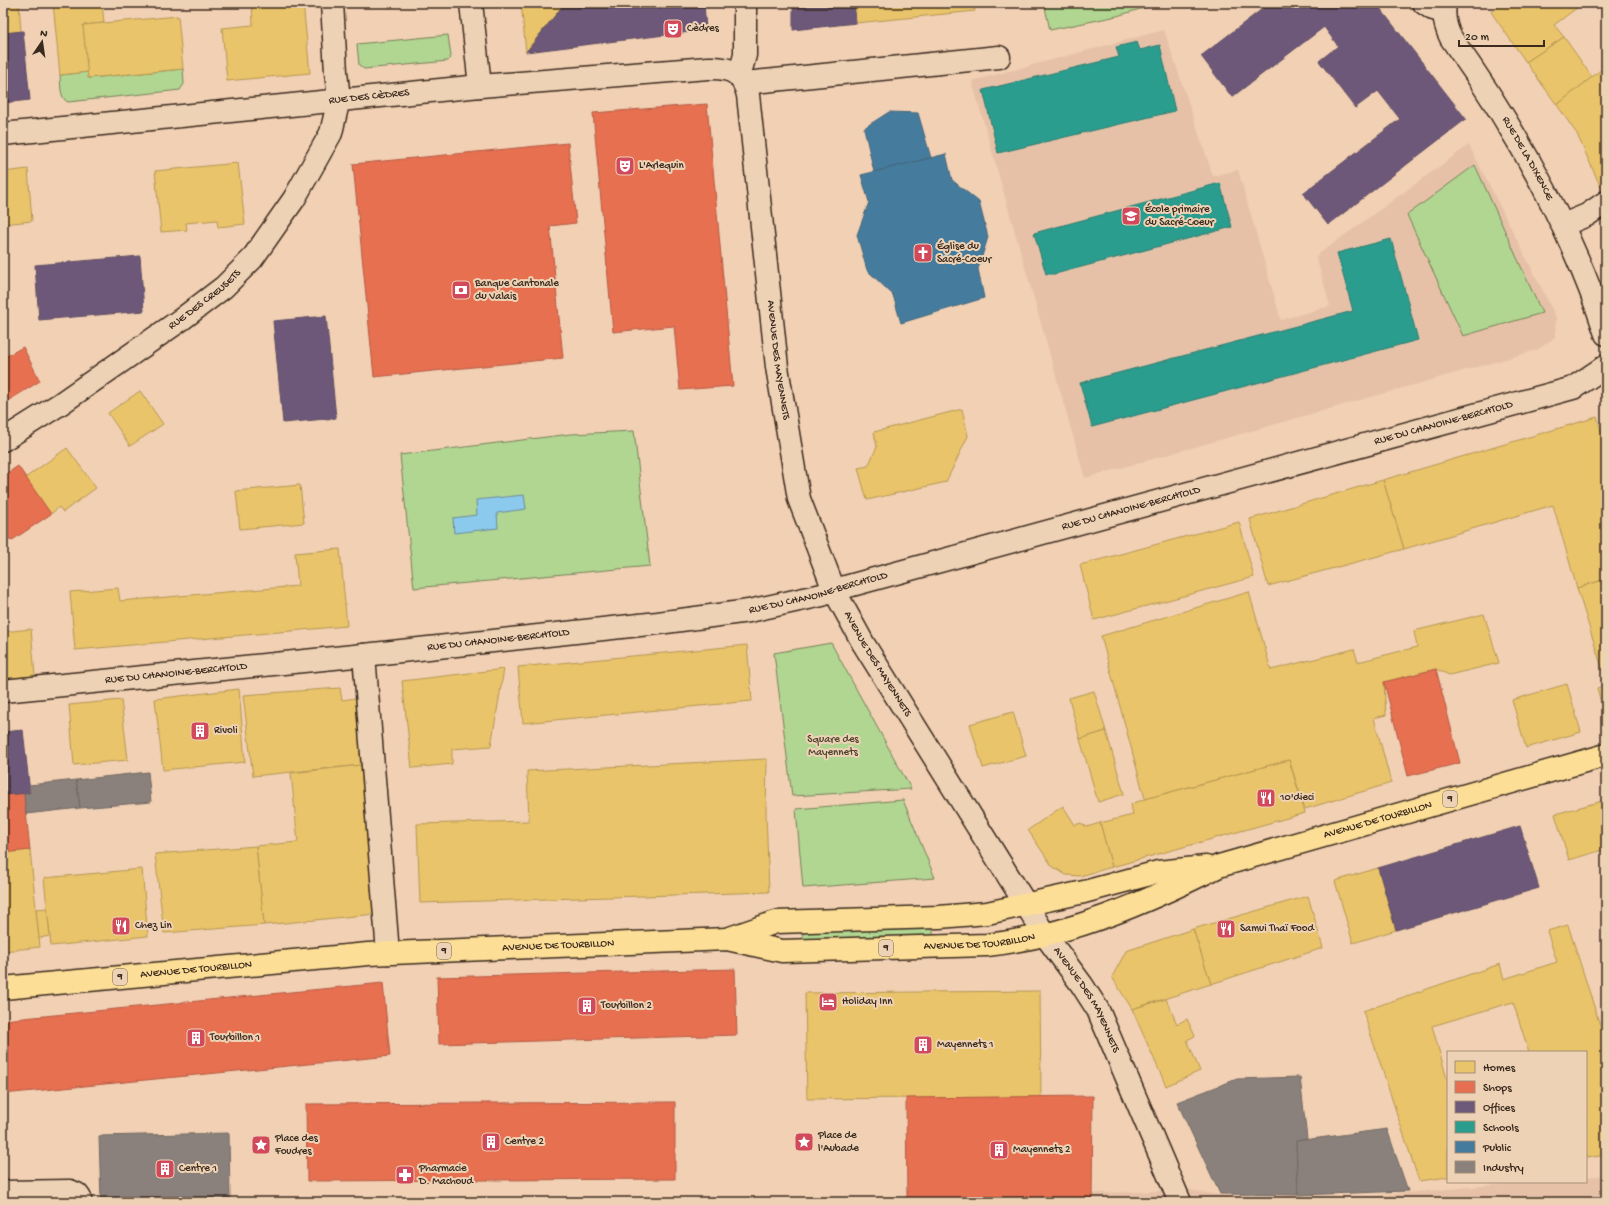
<svg xmlns="http://www.w3.org/2000/svg" width="1609" height="1205" viewBox="0 0 1609 1205" font-family="'Gochi Hand',sans-serif">
	<style>
		.built { fill: #e6c1a7 }
		.green { fill: #b1d691; stroke: #768058 }
		.water { fill: #8ccaed; stroke: #6c8a9a }
		.homes { fill: #e9c46a; stroke: #b59653 }
		.shops { fill: #e76f51; stroke: #b35a42 }
		.offices { fill: #6d597a; stroke: #5e4b5e }
		.schools { fill: #2a9d8f; stroke: #2f7a6d }
		.public { fill: #457b9d; stroke: #426377 }
		.industry { fill: #8a817c; stroke: #726760 }
		.lines { fill: none; stroke-linecap: round; stroke-linejoin: round }
		.minor-casing { stroke: #3b2a1e; stroke-width: 25 }
		.major-casing { stroke: #3b2a1e; stroke-width: 25 }
		.minor { stroke: #eed2b5; stroke-width: 22 }
		.major { stroke: #fcde96; stroke-width: 22 }
		.labels { text-anchor: middle; dominant-baseline: central; stroke-width: 4; stroke-linejoin: round; paint-order: stroke }
		.shield { fill: #eed2b5; stroke: #715c4b; stroke-width: 1 }
		.shield-label { font-size: 10px; font-weight: bold; fill: #3b2a1e }
		.poi-label { font-size: 11px; fill: #3b2a1e; stroke: #eed2b5; text-anchor: start }
		.street-label { font-size: 11px; fill: #3b2a1e; stroke: #eed2b5 }
		.park-label { font-size: 11px; fill: #4d442f; stroke: #eed2b5 }
	</style>
	<rect width="100%" height="100%" fill="#f1d0b4"/>
	<filter id="ink" filterUnits="userSpaceOnUse"><feTurbulence type="fractalNoise" baseFrequency=".025" numOctaves="2"/><feDisplacementMap in="SourceGraphic" scale="8" xChannelSelector="R" yChannelSelector="G"/><feConvolveMatrix kernelMatrix="1 2 1 2 8 2 1 2 1" color-interpolation-filters="sRGB"/></filter>
	<g filter="url(#ink)">
		<g class="built">
			<path d="M1164,30L1213,176L1238,170L1281,320L1330,306L1316,256L1469,145L1556,317L1555,337L1537,350L1085,478L972,81Z"/>
			<path d="M1606,1175V1202H1304L1528,1182H1586V1177Z"/>
			<path d="M1190,1190L1260,1202H847L898,1200Z"/>
		</g>
		<g class="green">
			<path d="M1044,3H1160L1117,16L1050,30Z"/>
			<path d="M448,35L451,56L448,61L364,69L359,65L357,44Z"/>
			<path d="M183,69L184,84L180,90L68,102C59,98 61,83 60,75L88,72L89,78Z"/>
			<path d="M1475,165L1542,313L1463,336L1407,215Z"/>
			<path d="M634,431L650,566L414,588L400,455L571,434Z"/>
			<path d="M831,643L911,789L792,796L774,653Z"/>
			<path d="M903,800L935,878L803,888L796,809Z"/>
			<path d="M933,924V937L803,942V928Z"/>
		</g>
		<path class="water" d="M524,495L526,509L497,513L498,528L454,533L453,518L477,515L476,500Z"/>
		<g class="homes">
			<path d="M3,3H19L21,32L3,33Z"/>
			<path d="M53,3H102L104,23L83,25L88,72L60,75Z"/>
			<path d="M252,3H303L310,73L227,81L222,28L253,25Z"/>
			<path d="M521,3H565L526,52Z"/>
			<path d="M854,3H974L975,11L856,23Z"/>
			<path d="M1504,3H1581L1582,4L1554,25L1564,37L1526,62L1491,12Z"/>
			<path d="M178,16L183,69L88,78L83,25Z"/>
			<path d="M1564,37L1592,77L1557,105L1526,62Z"/>
			<path d="M1602,69L1606,74V199L1577,134L1557,105Z"/>
			<path d="M238,163L245,224L218,227L217,220L186,223L187,230L161,232L155,171Z"/>
			<path d="M28,169L32,221L3,224V172Z"/>
			<path d="M140,391L163,424L130,446L108,413Z"/>
			<path d="M962,409L968,436L946,482L867,500L858,468L868,466L877,447L874,432Z"/>
			<path d="M1597,417L1606,446V579L1577,588L1553,505L1404,549L1383,480Z"/>
			<path d="M67,448L96,488L63,512L59,507L51,514L25,478Z"/>
			<path d="M1383,480L1404,549L1268,586L1250,519Z"/>
			<path d="M300,485L304,523L240,529L236,491Z"/>
			<path d="M1239,522L1254,577L1094,620L1080,565Z"/>
			<path d="M340,549L347,626L75,650L70,592L118,588L120,601L298,586L295,553Z"/>
			<path d="M1606,579V681L1577,588Z"/>
			<path d="M1249,592L1271,670L1354,649L1358,662L1417,647L1414,631L1484,614L1499,663L1449,675L1436,669L1384,682L1386,715L1374,718L1391,783L1305,809L1289,760L1145,799L1101,636Z"/>
			<path d="M31,629L35,676L3,679V632Z"/>
			<path d="M747,645L752,701L523,723L518,667Z"/>
			<path d="M504,669L491,746L452,749V764L412,768L402,681Z"/>
			<path d="M1567,684L1581,732L1526,748L1512,700Z"/>
			<path d="M1606,685V709L1603,710L1597,688Z"/>
			<path d="M340,688L342,700L356,698L361,765L253,776L243,695Z"/>
			<path d="M239,689L245,762L163,770L155,699Z"/>
			<path d="M1094,691L1106,731L1080,739L1069,698Z"/>
			<path d="M121,700L128,760L74,765L69,705Z"/>
			<path d="M1013,712L1026,756L983,768L970,724Z"/>
			<path d="M1106,731L1124,794L1098,802L1080,739Z"/>
			<path d="M767,759L766,813L769,892L420,903L417,824L529,821L527,771Z"/>
			<path d="M1289,760L1305,813L1112,867L1100,823L1133,815L1131,804L1145,799Z"/>
			<path d="M361,765L375,914L264,925L256,846L298,842L291,773Z"/>
			<path d="M1606,800V849L1569,860L1555,814Z"/>
			<path d="M1063,806L1075,825L1081,823L1087,827L1100,823L1112,867L1080,876L1066,875L1052,866L1028,830Z"/>
			<path d="M256,846L264,925L164,933L155,854Z"/>
			<path d="M30,850L40,947L3,951V853Z"/>
			<path d="M1378,868L1396,930L1353,943L1335,881Z"/>
			<path d="M142,869L148,936L51,946L44,878Z"/>
			<path d="M1308,896L1323,948L1211,984L1193,929Z"/>
			<path d="M47,908L50,936L39,938L36,909Z"/>
			<path d="M1568,925L1606,1044V1155L1586,1158V1052H1529L1513,1002L1432,1026L1448,1082V1177L1419,1181L1363,1011L1500,964L1504,979L1557,962L1547,931Z"/>
			<path d="M1193,929L1211,984L1132,1009L1112,977L1126,951Z"/>
			<path d="M1040,991L1041,1097L807,1099L805,993Z"/>
			<path d="M1166,999L1177,1024L1187,1019L1195,1036L1187,1040L1200,1071L1166,1086L1132,1009Z"/>
		</g>
		<g class="shops">
			<path d="M707,104L733,386L680,390L674,326L613,332L593,113Z"/>
			<path d="M568,143L576,223L550,226L563,358L374,377L353,164Z"/>
			<path d="M23,347L40,381L3,404V358Z"/>
			<path d="M18,466L51,514L11,541L3,529V476Z"/>
			<path d="M1436,669L1460,763L1408,776L1384,682Z"/>
			<path d="M24,793L30,850L3,853V795Z"/>
			<path d="M735,969L737,1035L439,1044L437,977Z"/>
			<path d="M383,983L390,1056L3,1094V1020Z"/>
			<path d="M1093,1096L1092,1202H907L906,1098Z"/>
			<path d="M675,1102V1179L307,1181L306,1104Z"/>
		</g>
		<g class="offices">
			<path d="M565,3H704L706,30L526,52Z"/>
			<path d="M793,3H854L856,23L793,30Z"/>
			<path d="M1270,3H1376L1466,119L1328,225L1303,193L1400,119L1378,91L1355,108L1319,61L1338,46L1324,27L1232,97L1201,56Z"/>
			<path d="M23,31L30,100L3,103V33Z"/>
			<path d="M140,256L144,311L39,320L35,265Z"/>
			<path d="M326,316L336,418L283,423L273,321Z"/>
			<path d="M23,730L30,793L3,795V732Z"/>
			<path d="M1520,826L1539,888L1396,930L1378,868Z"/>
		</g>
		<g class="schools">
			<path d="M1137,42L1140,50L1160,45L1175,111L998,153L983,90L1119,57L1116,47Z"/>
			<path d="M1220,183L1232,227L1055,274H1046L1034,233Z"/>
			<path d="M1391,239L1418,340L1092,427L1080,383L1353,311L1337,253Z"/>
		</g>
		<g class="public">
			<path d="M889,112L918,113L931,158L874,172L864,128Z"/>
			<path d="M946,154L952,180L979,202L988,237L978,269L984,298L901,323L893,295L867,270L857,235L869,202L861,175Z"/>
		</g>
		<g class="industry">
			<path d="M148,772L151,802L80,808L76,780Z"/>
			<path d="M76,780L80,808L26,814L24,793H30L29,785Z"/>
			<path d="M1300,1077L1307,1139L1296,1141L1298,1195L1220,1194L1177,1102L1237,1079Z"/>
			<path d="M1387,1129L1408,1191L1298,1195L1296,1141Z"/>
			<path d="M229,1133L230,1202H101L99,1136Z"/>
		</g>
		<g class="lines">
			<g class="minor-casing">
				<g id="minor">
					<path d="M471,3L480,86"/>
					<path d="M1424,3L1433,9L1444,12"/>
					<path id="s1" d="M1445,3C1443,16 1445,27 1451,38C1516,129 1571,227 1606,334"/>
					<path d="M735,73L742,66L745,55V3"/>
					<path d="M745,83L999,57"/>
					<path id="s2" d="M3,134L480,86L708,68C731,67 742,72 748,95L777,367L799,499L811,530L834,590L863,643L1045,935L1082,985L1098,1010L1180,1202"/>
					<path d="M1563,225L1587,215L1606,202"/>
					<path id="s3" d="M3,440L60,404L182,319L224,287L252,259L294,199L331,133L339,99L336,72L332,3"/>
					<path d="M364,655L388,953"/>
					<path id="s4" d="M3,691L364,655L658,623L749,611L822,595L834,590L1573,388L1606,366"/>
					<path d="M3,1192L70,1191L77,1194L80,1198V1202"/>
				</g>
			</g>
			<g class="major-casing">
				<g id="major">
					<path d="M727,939L776,922L939,917L987,913L1084,892L1158,872L1206,867"/>
					<path id="s5" d="M3,988L368,954L727,939L782,951L987,945C1070,936 1145,903 1219,866L1606,755"/>
				</g>
			</g>
			<use href="#minor" class="minor"/>
			<use href="#major" class="major"/>
		</g>
	</g>
	<defs>
		<g id="theatre-square" transform="scale(1)"><rect x="-9" y="-9" width="18" height="18" rx="4" fill="#d1495b" stroke="#eed2b5"/><path d="M-5-5.5Q0-4 5-5.5V0Q5 5 0 6Q-5 5-5 0ZM-3.3-2.5H-1v1.5H-3.3ZM1-2.5H3.3v1.5H1ZM-2.8 1Q0 5.5 2.8 1Z" fill="#fff"/></g>
		<g id="school-square" transform="scale(1)"><rect x="-9" y="-9" width="18" height="18" rx="4" fill="#d1495b" stroke="#eed2b5"/><path d="M0-5L7-2L0 1L-7-2ZM-4 1L0 2.5L4 1V4Q0 6-4 4Z" fill="#fff"/></g>
		<g id="church-square" transform="scale(1)"><rect x="-9" y="-9" width="18" height="18" rx="4" fill="#d1495b" stroke="#eed2b5"/><path d="M-1.2-6h2.4v3.5h3.3v2.4h-3.3V6h-2.4V-.1h-3.3v-2.4h3.3Z" fill="#fff"/></g>
		<g id="bank-square" transform="scale(1)"><rect x="-9" y="-9" width="18" height="18" rx="4" fill="#d1495b" stroke="#eed2b5"/><path d="M-6-4H6V4H-6ZM0-2.3a2.3 2.3 0 1 0 0 4.6a2.3 2.3 0 1 0 0-4.6Z" fill="#fff"/></g>
		<g id="building-square" transform="scale(1)"><rect x="-9" y="-9" width="18" height="18" rx="4" fill="#d1495b" stroke="#eed2b5"/><path d="M-4-6H4V6H1V3H-1V6H-4ZM-2.5-4.3h1.7v1.8h-1.7ZM.8-4.3h1.7v1.8H.8ZM-2.5-1h1.7V.8h-1.7ZM.8-1h1.7V.8H.8Z" fill="#fff"/></g>
		<g id="restaurant-square" transform="scale(1)"><rect x="-9" y="-9" width="18" height="18" rx="4" fill="#d1495b" stroke="#eed2b5"/><path d="M-5-6h1v4h1v-4h1v4h1v-4h1v5L-1.5 .5V6h-2V.5L-5-1ZM5-6V6H3V1.5H1.5Q1.5-4 5-6Z" fill="#fff"/></g>
		<g id="hotel-square" transform="scale(1)"><rect x="-9" y="-9" width="18" height="18" rx="4" fill="#d1495b" stroke="#eed2b5"/><path d="M-6-4.5h1.5V1H6V5H4.5V3h-9V5H-6ZM-4 0a1.8 1.8 0 1 1 3.6 0ZM.5 0V-2.5h3Q6-2.5 6 0Z" fill="#fff"/></g>
		<g id="sight-square" transform="scale(1)"><rect x="-9" y="-9" width="18" height="18" rx="4" fill="#d1495b" stroke="#eed2b5"/><path d="M0-6L1.8-2.2L6-1.7L2.9 1.2L3.7 5.4L0 3.3L-3.7 5.4L-2.9 1.2L-6-1.7L-1.8-2.2Z" fill="#fff"/></g>
		<g id="pharmacy-square" transform="scale(1)"><rect x="-9" y="-9" width="18" height="18" rx="4" fill="#d1495b" stroke="#eed2b5"/><path d="M-2-6h4v4h4v4h-4v4h-4v-4h-4v-4h4Z" fill="#fff"/></g>
	</defs>
	<g fill-rule="evenodd">
		<use href="#theatre-square" x="673" y="29"/>
		<use href="#theatre-square" x="625" y="166"/>
		<use href="#school-square" x="1131" y="216"/>
		<use href="#church-square" x="923" y="253"/>
		<use href="#bank-square" x="461" y="290"/>
		<use href="#building-square" x="200" y="731"/>
		<use href="#restaurant-square" x="1266" y="798"/>
		<use href="#restaurant-square" x="121" y="926"/>
		<use href="#restaurant-square" x="1226" y="929"/>
		<use href="#hotel-square" x="828" y="1002"/>
		<use href="#building-square" x="587" y="1006"/>
		<use href="#building-square" x="196" y="1038"/>
		<use href="#building-square" x="923" y="1045"/>
		<use href="#building-square" x="491" y="1142"/>
		<use href="#sight-square" x="804" y="1142"/>
		<use href="#sight-square" x="261" y="1145"/>
		<use href="#building-square" x="999" y="1150"/>
		<use href="#building-square" x="165" y="1169"/>
		<use href="#pharmacy-square" x="405" y="1175"/>
	</g>
	<g class="labels">
		<g class="shield">
			<rect x="1443" y="791" width="14" height="16" rx="3"/>
			<rect x="879" y="940" width="14" height="16" rx="3"/>
			<rect x="437" y="943" width="14" height="16" rx="3"/>
			<rect x="113" y="969" width="14" height="16" rx="3"/>
		</g>
		<g class="shield-label">
			<text x="1450" y="799">9</text>
			<text x="886" y="948">9</text>
			<text x="444" y="951">9</text>
			<text x="120" y="977">9</text>
		</g>
		<g class="poi-label">
			<text x="687" y="29">Cèdres</text>
			<text x="639" y="166">L'Arlequin</text>
			<text x="1145" y="210">École primaire<tspan x="1145" dy="13">du Sacré-Coeur</tspan></text>
			<text x="937" y="247">Église du<tspan x="937" dy="13">Sacré-Coeur</tspan></text>
			<text x="475" y="284">Banque Cantonale<tspan x="475" dy="13">du Valais</tspan></text>
			<text x="214" y="731">Rivoli</text>
			<text x="1280" y="798">10'dieci</text>
			<text x="135" y="926">Chez Lin</text>
			<text x="1240" y="929">Samui Thaï Food</text>
			<text x="842" y="1002">Holiday Inn</text>
			<text x="601" y="1006">Tourbillon 2</text>
			<text x="210" y="1038">Tourbillon 1</text>
			<text x="937" y="1045">Mayennets 1</text>
			<text x="818" y="1136">Place de<tspan x="818" dy="13">l'Aubade</tspan></text>
			<text x="275" y="1139">Place des<tspan x="275" dy="13">Foudres</tspan></text>
			<text x="505" y="1142">Centre 2</text>
			<text x="1013" y="1150">Mayennets 2</text>
			<text x="179" y="1169">Centre 1</text>
			<text x="419" y="1169">Pharmacie<tspan x="419" dy="13">D. Machoud</tspan></text>
		</g>
		<g class="street-label">
			<text stroke="none"><textPath href="#s2" startOffset="368">RUE DES CÈDRES</textPath></text>
			<text stroke="none"><textPath href="#s1" startOffset="179">RUE DE LA DIXENCE</textPath></text>
			<text stroke="none"><textPath href="#s3" startOffset="246">RUE DES CREUSETS</textPath></text>
			<text stroke="none"><textPath href="#s2" startOffset="1029">AVENUE DES MAYENNETS</textPath></text>
			<text stroke="none"><textPath href="#s4" startOffset="1470">RUE DU CHANOINE-BERCHTOLD</textPath></text>
			<text stroke="none"><textPath href="#s4" startOffset="1146">RUE DU CHANOINE-BERCHTOLD</textPath></text>
			<text stroke="none"><textPath href="#s4" startOffset="822">RUE DU CHANOINE-BERCHTOLD</textPath></text>
			<text stroke="none"><textPath href="#s4" startOffset="498">RUE DU CHANOINE-BERCHTOLD</textPath></text>
			<text stroke="none"><textPath href="#s2" startOffset="1353">AVENUE DES MAYENNETS</textPath></text>
			<text stroke="none"><textPath href="#s4" startOffset="174">RUE DU CHANOINE-BERCHTOLD</textPath></text>
			<text stroke="none"><textPath href="#s5" startOffset="1399">AVENUE DE TOURBILLON</textPath></text>
			<text stroke="none"><textPath href="#s5" startOffset="980">AVENUE DE TOURBILLON</textPath></text>
			<text stroke="none"><textPath href="#s5" startOffset="557">AVENUE DE TOURBILLON</textPath></text>
			<text stroke="none"><textPath href="#s5" startOffset="194">AVENUE DE TOURBILLON</textPath></text>
			<text stroke="none"><textPath href="#s2" startOffset="1749">AVENUE DES MAYENNETS</textPath></text>
		</g>
		<g class="park-label">
			<text x="833" y="740">Square des<tspan x="833" dy="13">Mayennets</tspan></text>
		</g>
	</g>
	<rect width="1609" height="1205" fill="none" stroke="#eed2b5" stroke-width="16"/>
	<rect x="8" y="8" width="1593" height="1189" fill="none" stroke="#3b2a1e" stroke-width="1.5" filter="url(#ink)"/>
	<rect x="1447" y="1051" width="140" height="132" fill="#eed2b5" stroke="#a68f79"/>
	<rect x="1455" y="1061" width="20" height="12" fill="#e9c46a" stroke="#a68f79"/>
	<text x="1483" y="1071" font-size="12" fill="#3b2a1e">Homes</text>
	<rect x="1455" y="1081" width="20" height="12" fill="#e76f51" stroke="#a68f79"/>
	<text x="1483" y="1091" font-size="12" fill="#3b2a1e">Shops</text>
	<rect x="1455" y="1101" width="20" height="12" fill="#6d597a" stroke="#a68f79"/>
	<text x="1483" y="1111" font-size="12" fill="#3b2a1e">Offices</text>
	<rect x="1455" y="1121" width="20" height="12" fill="#2a9d8f" stroke="#a68f79"/>
	<text x="1483" y="1131" font-size="12" fill="#3b2a1e">Schools</text>
	<rect x="1455" y="1141" width="20" height="12" fill="#457b9d" stroke="#a68f79"/>
	<text x="1483" y="1151" font-size="12" fill="#3b2a1e">Public</text>
	<rect x="1455" y="1161" width="20" height="12" fill="#8a817c" stroke="#a68f79"/>
	<text x="1483" y="1171" font-size="12" fill="#3b2a1e">Industry</text>
	<g transform="translate(42 42) rotate(13)" stroke="#eed2b5" stroke-width="3" paint-order="stroke">
	<path d="M0-3L7 15L0 10L-7 15Z" fill="#3b2a1e"/>
	<text y="-6" font-size="11" font-weight="bold" text-anchor="middle" fill="#3b2a1e">N</text>
	</g>
	<path d="M1459 40v6h85v-6" fill="none" stroke="#3b2a1e" stroke-width="2"/>
	<text x="1465" y="40" font-size="12" fill="#3b2a1e" stroke="#eed2b5" stroke-width="3" paint-order="stroke">20 m</text>
</svg>
